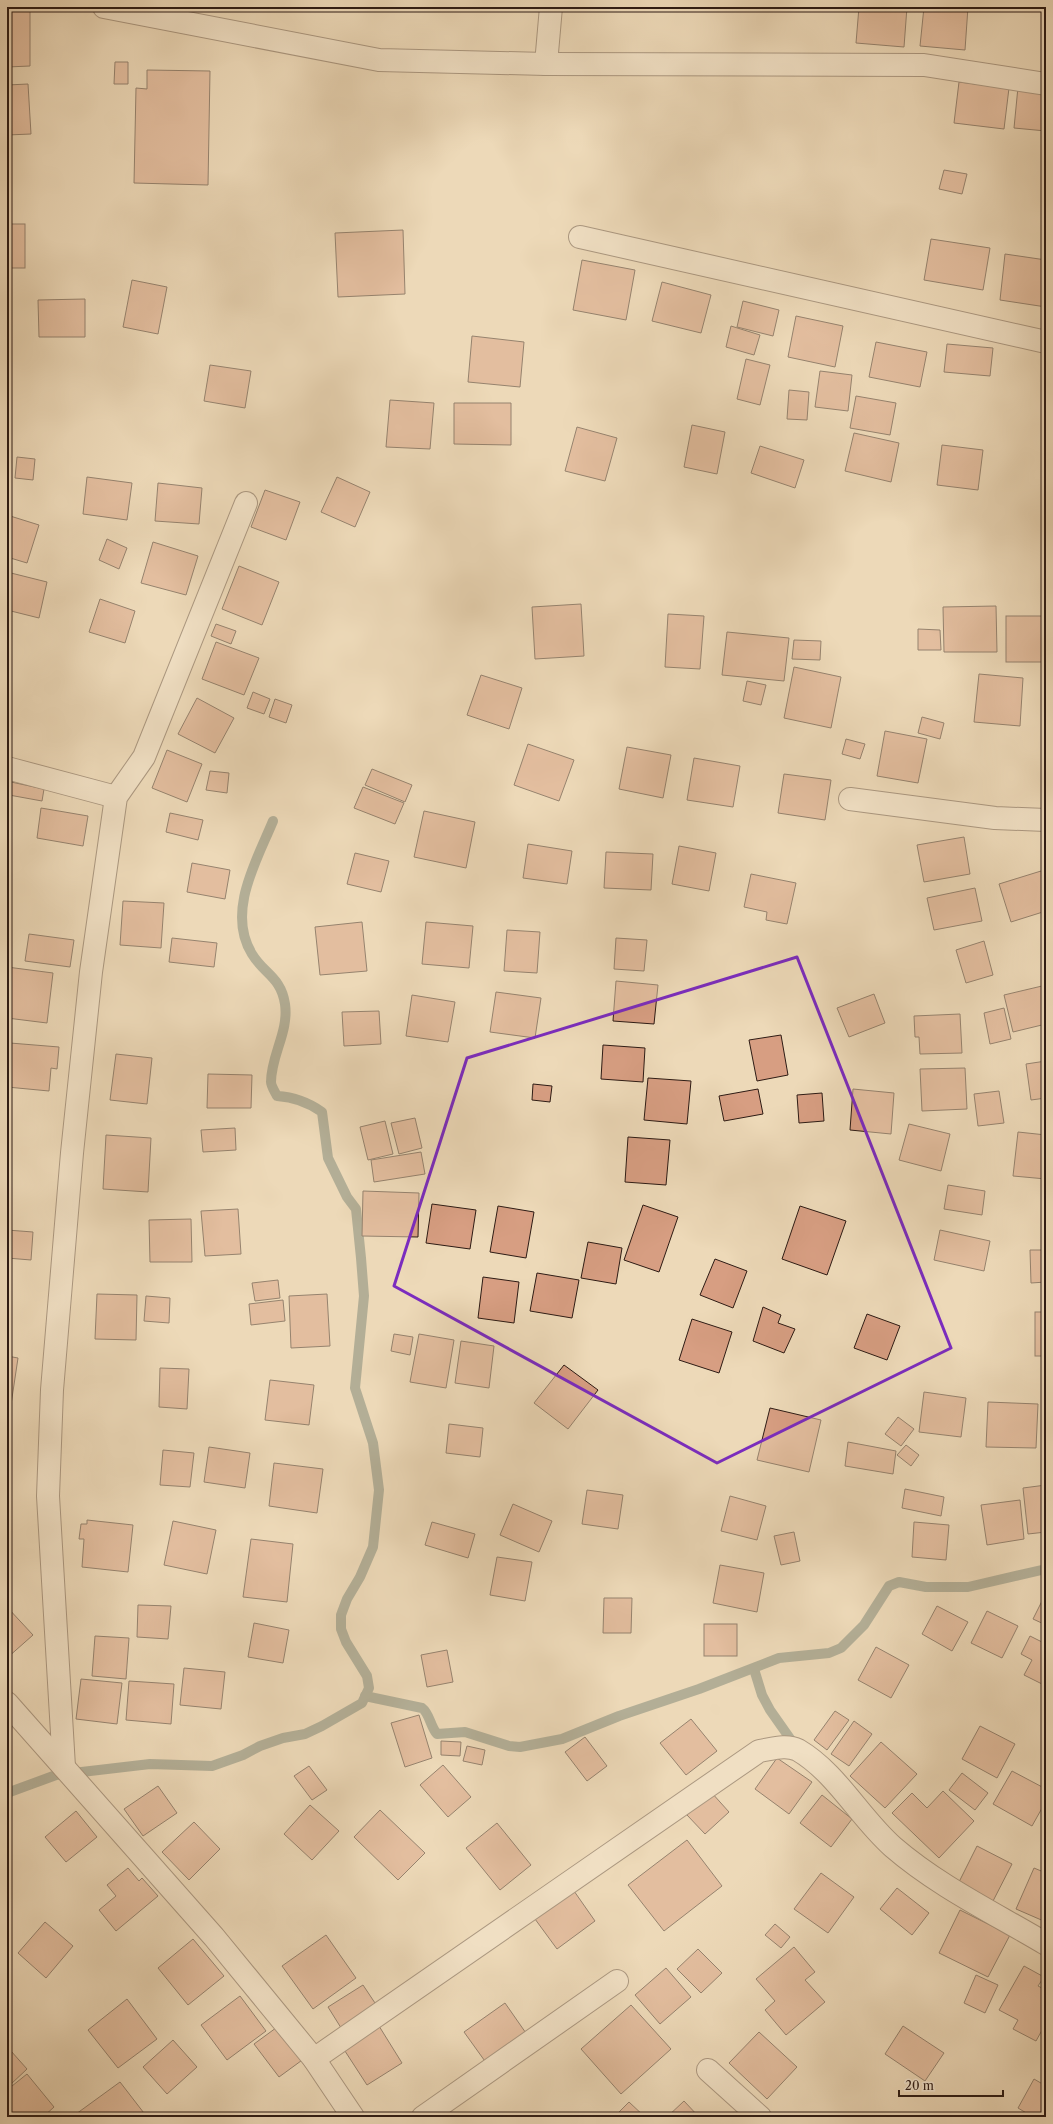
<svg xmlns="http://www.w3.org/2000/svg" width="1053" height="2124" viewBox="0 0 1053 2124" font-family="'Libre Caslon Text',serif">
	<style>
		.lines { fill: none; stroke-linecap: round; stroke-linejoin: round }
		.stream { stroke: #6e7b6d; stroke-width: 10 }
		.building { fill: #d79e82; stroke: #2d1b14 }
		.street-casing { stroke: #5d4a3d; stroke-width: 24 }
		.street { stroke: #f3e6d1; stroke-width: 22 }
		.marked { fill: none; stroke: #7b2cbf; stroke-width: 3; stroke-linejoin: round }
	</style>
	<rect width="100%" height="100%" fill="#edd9b8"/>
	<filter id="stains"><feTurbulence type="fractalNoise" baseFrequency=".005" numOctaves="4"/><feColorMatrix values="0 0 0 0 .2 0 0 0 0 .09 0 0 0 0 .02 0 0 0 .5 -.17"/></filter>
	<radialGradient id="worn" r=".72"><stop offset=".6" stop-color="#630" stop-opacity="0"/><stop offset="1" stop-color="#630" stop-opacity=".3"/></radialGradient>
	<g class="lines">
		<g class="stream">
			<path d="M754,1669L762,1695L770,1710L796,1747"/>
			<path d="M365,1696L422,1708C430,1714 430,1726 437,1734L465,1732L509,1746L520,1747L562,1739L619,1716L699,1689L779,1658L829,1653L841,1648L864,1625L889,1586L899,1582L926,1587H968L1046,1569"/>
			<path d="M7,1793L56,1775L150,1764L212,1766L243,1755L260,1746L283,1738L305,1734L322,1726L362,1703L369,1688L367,1676L346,1642L341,1629V1615L347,1599L360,1577L373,1547L379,1490L373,1443L355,1388L364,1296L361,1258L356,1209L347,1197L328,1158L322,1112C308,1102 295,1097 277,1096C275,1092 271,1086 271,1082C271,1055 289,1032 285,1004C281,977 264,974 252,954C226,912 257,860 273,821"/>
		</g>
	</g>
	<g class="building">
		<path d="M859,7H907L904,47L856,43Z"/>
		<path d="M924,7H968L965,50L920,46Z"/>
		<rect x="1015" y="7" width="18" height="2"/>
		<path d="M7,11H30V66L7,67Z"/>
		<path d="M115,62H128V84H114Z"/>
		<path d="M147,70L210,71L208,185L134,183L136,88L147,89Z"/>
		<path d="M959,82L1009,88L1004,129L954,123Z"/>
		<path d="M28,84L31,134L7,135V85Z"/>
		<path d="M1018,87L1046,91V131L1014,128Z"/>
		<path d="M944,170L967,174L962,194L939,189Z"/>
		<rect x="7" y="224" width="18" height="44"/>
		<path d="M403,230L405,294L338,297L335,233Z"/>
		<path d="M931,239L990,248L983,290L924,280Z"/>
		<path d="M1005,254L1046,260V307L1000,300Z"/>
		<path d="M582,260L635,270L626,320L573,310Z"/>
		<path d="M132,280L167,287L158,334L123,327Z"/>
		<path d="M662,282L711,295L701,333L652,321Z"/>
		<path d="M85,299V337H39L38,300Z"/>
		<path d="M743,301L779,310L773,336L737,327Z"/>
		<path d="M796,316L843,326L835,367L788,357Z"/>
		<path d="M731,326L760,335L754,355L726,347Z"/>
		<path d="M472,336L524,342L520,387L468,382Z"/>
		<path d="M876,342L927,352L920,387L869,377Z"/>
		<path d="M947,344L993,348L990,376L944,372Z"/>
		<path d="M746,359L770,365L760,405L737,399Z"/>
		<path d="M210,365L251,371L245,408L204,401Z"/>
		<path d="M820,371L852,375L848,411L815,407Z"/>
		<path d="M789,390L809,392L807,420L787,419Z"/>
		<path d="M856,396L896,403L890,435L850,428Z"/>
		<path d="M390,400L434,403L430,449L386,447Z"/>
		<path d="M454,403H511V445L454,444Z"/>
		<path d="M692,425L725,432L717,474L684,467Z"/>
		<path d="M577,427L617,438L605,481L565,471Z"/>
		<path d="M854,433L899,443L891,482L845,471Z"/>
		<path d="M942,445L983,450L978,490L937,485Z"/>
		<path d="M760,446L804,460L795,488L751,473Z"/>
		<path d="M17,457L35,459L33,480L15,478Z"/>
		<path d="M87,477L132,483L127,520L83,514Z"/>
		<path d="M337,477L370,492L355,527L321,512Z"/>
		<path d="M158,483L202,488L199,524L155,521Z"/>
		<path d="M265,490L300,502L286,540L251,527Z"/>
		<path d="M7,515L39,525L27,563L7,557Z"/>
		<path d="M107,539L127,548L119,569L99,560Z"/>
		<path d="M153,542L198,556L186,595L141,583Z"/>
		<path d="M239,566L279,582L262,625L222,609Z"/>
		<path d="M7,572L47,582L39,618L7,610Z"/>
		<path d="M100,599L135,611L125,643L89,632Z"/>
		<path d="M581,604L584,656L535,659L532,607Z"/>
		<path d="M996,606L997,652H944L943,607Z"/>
		<path d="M668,614L704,616L700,669L665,667Z"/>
		<rect x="1006" y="616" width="40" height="46"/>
		<path d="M216,624L236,631L231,644L211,636Z"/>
		<path d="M918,629L940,630L941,650H918Z"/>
		<path d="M727,632L789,638L784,681L722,675Z"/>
		<path d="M794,640L821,641L820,660L792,659Z"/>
		<path d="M216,642L259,658L244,695L202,679Z"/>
		<path d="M794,667L841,677L831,728L784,718Z"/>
		<path d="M979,674L1023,678L1020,726L974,722Z"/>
		<path d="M481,675L522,688L509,729L467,715Z"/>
		<path d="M747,681L766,685L761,705L743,701Z"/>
		<path d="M253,692L270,699L264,714L247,708Z"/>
		<path d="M197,698L234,718L215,753L178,734Z"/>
		<path d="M275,699L292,705L286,723L269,717Z"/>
		<path d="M922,717L944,723L940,739L918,733Z"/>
		<path d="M885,731L927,739L918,783L877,776Z"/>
		<path d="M846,739L865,744L860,759L842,754Z"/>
		<path d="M528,744L574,760L559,801L514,785Z"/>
		<path d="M627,747L671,755L663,798L619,789Z"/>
		<path d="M167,750L202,764L187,802L152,788Z"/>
		<path d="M694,758L740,766L733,807L687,800Z"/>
		<path d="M372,769L412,785L405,802L365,785Z"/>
		<path d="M210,771L229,773L227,793L206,790Z"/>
		<path d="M784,774L831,780L825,820L778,813Z"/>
		<path d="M11,782L44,789L42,801L9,795Z"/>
		<path d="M363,787L404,803L395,824L354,808Z"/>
		<path d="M41,808L88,816L83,846L37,838Z"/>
		<path d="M424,811L475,822L466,868L414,857Z"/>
		<path d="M170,813L203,820L198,840L166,832Z"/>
		<path d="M964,837L970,874L924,882L917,845Z"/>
		<path d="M528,844L572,851L567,884L523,878Z"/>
		<path d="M679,846L716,853L709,891L672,884Z"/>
		<path d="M606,852L653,854L651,890L604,888Z"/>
		<path d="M355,853L389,861L381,892L347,884Z"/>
		<path d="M192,863L230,870L225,899L187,892Z"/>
		<path d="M1041,871L1046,888V911L1011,922L999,884Z"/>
		<path d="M751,874L796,883L787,924L766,920L767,912L744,907Z"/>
		<path d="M975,888L982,921L934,930L927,898Z"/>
		<path d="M123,901L164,903L161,948L120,945Z"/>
		<path d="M362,922L367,971L320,975L315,927Z"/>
		<path d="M426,922L473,926L469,968L422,964Z"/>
		<path d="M507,930L540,932L537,973L504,971Z"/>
		<path d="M29,934L74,940L70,967L25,961Z"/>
		<path d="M172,938L217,943L214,967L169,962Z"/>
		<path d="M616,938L647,940L644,971L614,969Z"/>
		<path d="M984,941L993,975L966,983L956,950Z"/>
		<path d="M7,967L53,973L47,1023L7,1018Z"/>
		<path d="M616,981L658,985L654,1024L613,1021Z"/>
		<path d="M1042,986L1046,1002V1024L1013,1032L1004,995Z"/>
		<path d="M496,992L541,998L535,1038L490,1032Z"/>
		<path d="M874,994L885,1023L849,1037L837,1008Z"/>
		<path d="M412,995L455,1002L448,1042L406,1036Z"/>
		<path d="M1004,1008L1011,1039L990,1044L984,1013Z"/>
		<path d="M379,1011L381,1044L344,1046L342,1012Z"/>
		<path d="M960,1014L962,1053L920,1054L919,1037H915L914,1016Z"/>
		<path d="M781,1035L788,1075L757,1081L749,1040Z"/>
		<path d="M10,1043L59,1047L57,1069L51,1068L49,1091L7,1087Z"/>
		<path d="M603,1045L645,1048L643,1082L601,1079Z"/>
		<path d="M116,1054L152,1058L147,1104L110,1100Z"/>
		<path d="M1046,1061V1098L1031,1100L1026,1064Z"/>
		<path d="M965,1068L967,1109L922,1111L920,1069Z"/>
		<path d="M208,1074L252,1075L251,1108H207Z"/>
		<path d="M648,1078L691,1081L687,1124L644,1120Z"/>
		<path d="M533,1084L552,1086L550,1102L532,1100Z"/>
		<path d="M758,1089L763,1114L724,1121L719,1096Z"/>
		<path d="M853,1089L894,1093L891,1134L850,1130Z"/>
		<path d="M999,1091L1004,1123L978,1126L974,1094Z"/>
		<path d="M822,1093L824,1121L799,1123L797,1095Z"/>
		<path d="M415,1118L422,1148L399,1154L391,1123Z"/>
		<path d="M385,1121L393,1154L368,1160L360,1127Z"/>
		<path d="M909,1124L950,1134L941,1171L899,1160Z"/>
		<path d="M235,1128L236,1150L203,1152L201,1130Z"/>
		<path d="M1018,1132L1046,1135V1179L1013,1176Z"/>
		<path d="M106,1135L151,1138L148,1192L103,1189Z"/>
		<path d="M628,1137L670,1140L666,1185L625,1182Z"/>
		<path d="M421,1152L425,1174L374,1182L371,1160Z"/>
		<path d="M948,1185L985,1191L982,1215L944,1209Z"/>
		<path d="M363,1191L419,1193L418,1237L362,1236Z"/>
		<path d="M432,1204L476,1210L470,1249L426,1243Z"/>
		<path d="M643,1205L678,1217L659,1272L624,1260Z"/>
		<path d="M498,1206L534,1212L526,1258L490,1252Z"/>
		<path d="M800,1206L846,1221L827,1275L782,1259Z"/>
		<path d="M238,1209L241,1254L205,1256L201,1211Z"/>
		<path d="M191,1219L192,1262H150L149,1220Z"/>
		<path d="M7,1230L33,1232L31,1260L7,1258Z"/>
		<path d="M940,1230L990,1241L984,1271L934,1260Z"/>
		<path d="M588,1242L622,1248L616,1284L581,1278Z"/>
		<path d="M1030,1250H1046V1282L1031,1283Z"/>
		<path d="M715,1259L747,1271L733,1308L700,1295Z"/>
		<path d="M537,1273L579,1280L572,1318L530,1311Z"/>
		<path d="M483,1277L519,1282L514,1323L478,1318Z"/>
		<path d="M278,1280L280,1298L255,1301L252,1283Z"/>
		<path d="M97,1294L137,1295L136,1340L95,1339Z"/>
		<path d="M327,1294L330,1346L291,1348L289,1296Z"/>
		<path d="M146,1296L170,1298L169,1323L144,1321Z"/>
		<path d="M283,1300L285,1321L251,1325L249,1304Z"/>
		<path d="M763,1307L781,1315L778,1323L795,1329L784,1353L753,1341Z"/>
		<rect x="1035" y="1312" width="11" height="44"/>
		<path d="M867,1314L900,1326L887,1360L854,1348Z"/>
		<path d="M692,1319L732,1332L719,1373L679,1360Z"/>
		<path d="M394,1334L413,1337L410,1355L391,1351Z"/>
		<path d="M419,1334L454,1340L446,1388L410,1382Z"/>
		<path d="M461,1341L494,1346L489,1388L455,1383Z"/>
		<path d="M7,1356L18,1358L9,1418L7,1417Z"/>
		<path d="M564,1365L598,1390L568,1429L534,1403Z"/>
		<path d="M160,1368L189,1369L187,1409L159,1407Z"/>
		<path d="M270,1380L314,1385L309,1425L265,1420Z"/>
		<path d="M924,1392L966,1398L961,1437L919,1432Z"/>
		<path d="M988,1402L1038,1404L1036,1448L986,1447Z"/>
		<path d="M770,1408L821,1420L809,1472L757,1460Z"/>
		<path d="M898,1417L914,1429L901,1446L885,1434Z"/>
		<path d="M449,1424L483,1428L480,1457L446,1453Z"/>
		<path d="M848,1442L896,1451L893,1474L845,1466Z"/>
		<path d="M906,1445L919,1455L911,1466L897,1455Z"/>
		<path d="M209,1447L250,1453L245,1488L204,1482Z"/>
		<path d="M163,1450L194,1453L190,1487L160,1485Z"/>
		<path d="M274,1463L323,1469L317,1513L269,1506Z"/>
		<path d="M1046,1485V1532L1028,1534L1023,1488Z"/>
		<path d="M905,1489L944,1497L941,1516L902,1508Z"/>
		<path d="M587,1490L623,1495L618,1529L582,1524Z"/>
		<path d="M730,1496L766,1506L757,1540L721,1531Z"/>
		<path d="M1020,1500L1024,1539L987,1545L981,1505Z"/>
		<path d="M513,1504L552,1521L539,1552L500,1535Z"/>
		<path d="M87,1520L133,1525L128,1572L82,1567L84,1539H79L81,1524H87Z"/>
		<path d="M173,1521L216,1530L207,1574L164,1565Z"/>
		<path d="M432,1522L475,1534L468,1558L425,1545Z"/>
		<path d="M914,1522L949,1525L946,1560L912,1557Z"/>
		<path d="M794,1532L800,1561L781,1565L774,1536Z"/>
		<path d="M251,1539L293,1544L287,1602L243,1597Z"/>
		<path d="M497,1557L532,1562L525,1601L490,1595Z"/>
		<path d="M720,1565L764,1573L757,1612L713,1603Z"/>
		<path d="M1046,1593V1625L1033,1619Z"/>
		<path d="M604,1598H632L631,1633H603Z"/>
		<path d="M138,1605L171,1606L168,1639L137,1637Z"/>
		<path d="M937,1606L968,1622L952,1651L922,1634Z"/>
		<path d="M7,1607L33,1635L7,1658Z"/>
		<path d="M987,1611L1018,1626L1002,1658L971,1643Z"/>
		<path d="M254,1623L289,1630L283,1663L248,1657Z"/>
		<rect x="704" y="1624" width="33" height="32"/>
		<path d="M95,1636L129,1638L126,1679L92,1676Z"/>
		<path d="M1030,1636L1046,1644V1686L1024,1675L1032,1660L1021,1654Z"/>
		<path d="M876,1647L909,1665L891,1698L858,1680Z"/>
		<path d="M447,1650L453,1682L427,1687L421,1655Z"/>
		<path d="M184,1668L225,1672L221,1709L180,1705Z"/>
		<path d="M81,1679L122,1683L117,1724L76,1719Z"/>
		<path d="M129,1681L174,1684L171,1724L126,1720Z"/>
		<path d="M835,1711L849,1720L827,1750L814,1740Z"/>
		<path d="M419,1715L432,1758L405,1767L391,1723Z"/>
		<path d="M691,1719L717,1751L686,1775L660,1743Z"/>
		<path d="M854,1721L872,1734L849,1766L831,1754Z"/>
		<path d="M980,1726L1015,1744L997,1778L962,1759Z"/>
		<path d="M585,1737L607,1766L587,1781L565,1752Z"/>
		<path d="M441,1741L461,1742L460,1756L441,1755Z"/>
		<path d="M881,1742L917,1774L885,1808L850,1776Z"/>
		<path d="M467,1746L485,1750L482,1765L463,1761Z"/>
		<path d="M777,1758L812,1782L789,1814L755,1789Z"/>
		<path d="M443,1765L471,1797L448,1817L420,1785Z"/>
		<path d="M309,1766L327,1790L312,1800L294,1776Z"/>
		<path d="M1012,1771L1046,1789V1801L1032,1826L993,1804Z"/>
		<path d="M962,1773L988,1793L975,1810L949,1790Z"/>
		<path d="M158,1786L177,1813L143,1836L124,1809Z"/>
		<path d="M943,1791L974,1821L939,1858L892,1813L912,1793L927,1808Z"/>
		<path d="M711,1792L729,1812L705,1834L687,1815Z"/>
		<path d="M822,1795L852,1819L831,1847L800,1823Z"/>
		<path d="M310,1805L339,1831L312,1860L284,1834Z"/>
		<path d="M380,1810L425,1853L398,1880L354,1837Z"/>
		<path d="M76,1811L97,1837L66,1862L45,1837Z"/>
		<path d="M194,1822L220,1849L189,1880L162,1852Z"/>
		<path d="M497,1823L531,1865L500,1890L466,1848Z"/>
		<path d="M687,1840L722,1886L664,1931L628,1885Z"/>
		<path d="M977,1846L1012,1864L992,1903L957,1886Z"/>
		<path d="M128,1868L139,1881L142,1878L158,1896L116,1931L99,1910L116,1896L107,1885Z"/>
		<path d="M1034,1868L1046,1873V1922L1016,1909Z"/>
		<path d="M821,1873L854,1897L828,1933L794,1909Z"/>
		<path d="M897,1888L929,1913L912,1935L880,1909Z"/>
		<path d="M574,1891L595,1921L557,1949L535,1919Z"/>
		<path d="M960,1910L1010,1935L988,1977L939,1953Z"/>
		<path d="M45,1922L73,1946L46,1978L18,1953Z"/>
		<path d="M775,1924L790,1937L781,1948L765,1935Z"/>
		<path d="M326,1935L356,1978L313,2009L282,1966Z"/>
		<path d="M193,1939L224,1976L188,2005L158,1968Z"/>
		<path d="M794,1947L815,1972L805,1980L825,2002L786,2035L765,2010L775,2001L756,1979Z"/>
		<path d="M698,1949L722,1973L701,1993L677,1969Z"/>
		<path d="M1024,1966L1044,1977L1038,1986L1046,1990V2023L1036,2041L1013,2029L1018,2020L999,2010Z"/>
		<path d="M666,1968L691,1997L660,2024L635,1995Z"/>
		<path d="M976,1975L998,1985L985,2013L964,2003Z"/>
		<path d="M363,1985L379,2009L343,2031L328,2007Z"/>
		<path d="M240,1996L266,2031L227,2060L201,2025Z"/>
		<path d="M127,1999L157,2039L118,2068L88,2030Z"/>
		<path d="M505,2003L528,2036L487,2064L464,2032Z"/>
		<path d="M631,2005L671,2049L621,2094L581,2049Z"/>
		<path d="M280,2025L305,2058L279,2077L254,2044Z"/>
		<path d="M379,2026L402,2063L367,2085L343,2048Z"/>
		<path d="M903,2026L944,2053L925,2081L885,2054Z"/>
		<path d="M759,2032L797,2067L767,2099L729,2063Z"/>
		<path d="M173,2040L197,2067L167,2094L143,2067Z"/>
		<path d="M11,2051L27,2069L10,2085L7,2081V2055Z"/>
		<path d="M27,2074L54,2107L43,2117H7V2090Z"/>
		<path d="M1034,2079L1046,2086V2117H1033L1018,2108Z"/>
		<path d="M120,2082L147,2117H79L76,2114Z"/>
		<path d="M684,2101L699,2117H667Z"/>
		<path d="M629,2102L645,2117H614Z"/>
	</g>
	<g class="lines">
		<g class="street-casing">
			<g id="street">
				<path d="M104,7L379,60L546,64L924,65L1046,84"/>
				<path d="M546,64L551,7"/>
				<path d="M580,237L1046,342"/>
				<path d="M7,768L116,797"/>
				<path d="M850,799L995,818L1046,820"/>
				<path d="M7,1703L214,1937L314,2059L353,2117"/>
				<path d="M64,1767L48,1496L52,1390L72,1153L91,972L116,797L144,757L246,503"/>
				<path d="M314,2059L759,1751C772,1749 786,1744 798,1750C837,1773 859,1817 893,1847C938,1886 994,1913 1046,1944"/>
				<path d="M708,2070L760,2117"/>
				<path d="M423,2117L617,1981"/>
			</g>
		</g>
		<use href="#street" class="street"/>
	</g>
	<path d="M0 0H1053V2124H0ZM797,957L951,1348L717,1463L394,1286L467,1058Z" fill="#edd9b8" fill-opacity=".55" fill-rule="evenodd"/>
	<path class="marked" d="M797,957L951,1348L717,1463L394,1286L467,1058Z"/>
	<rect width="1053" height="2124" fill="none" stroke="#edd9b8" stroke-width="24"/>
	<rect x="8" y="8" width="1037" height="2108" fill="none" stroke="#2d1b14" stroke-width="2"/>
	<rect x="12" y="12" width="1029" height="2100" fill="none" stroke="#2d1b14"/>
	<path d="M899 2090v6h104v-6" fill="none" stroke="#2d1b14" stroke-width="2"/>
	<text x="905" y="2090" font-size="12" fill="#2d1b14" stroke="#f3e6d1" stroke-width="3" paint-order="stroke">20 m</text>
	<rect width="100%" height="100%" filter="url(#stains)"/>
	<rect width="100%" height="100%" fill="url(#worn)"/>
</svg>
